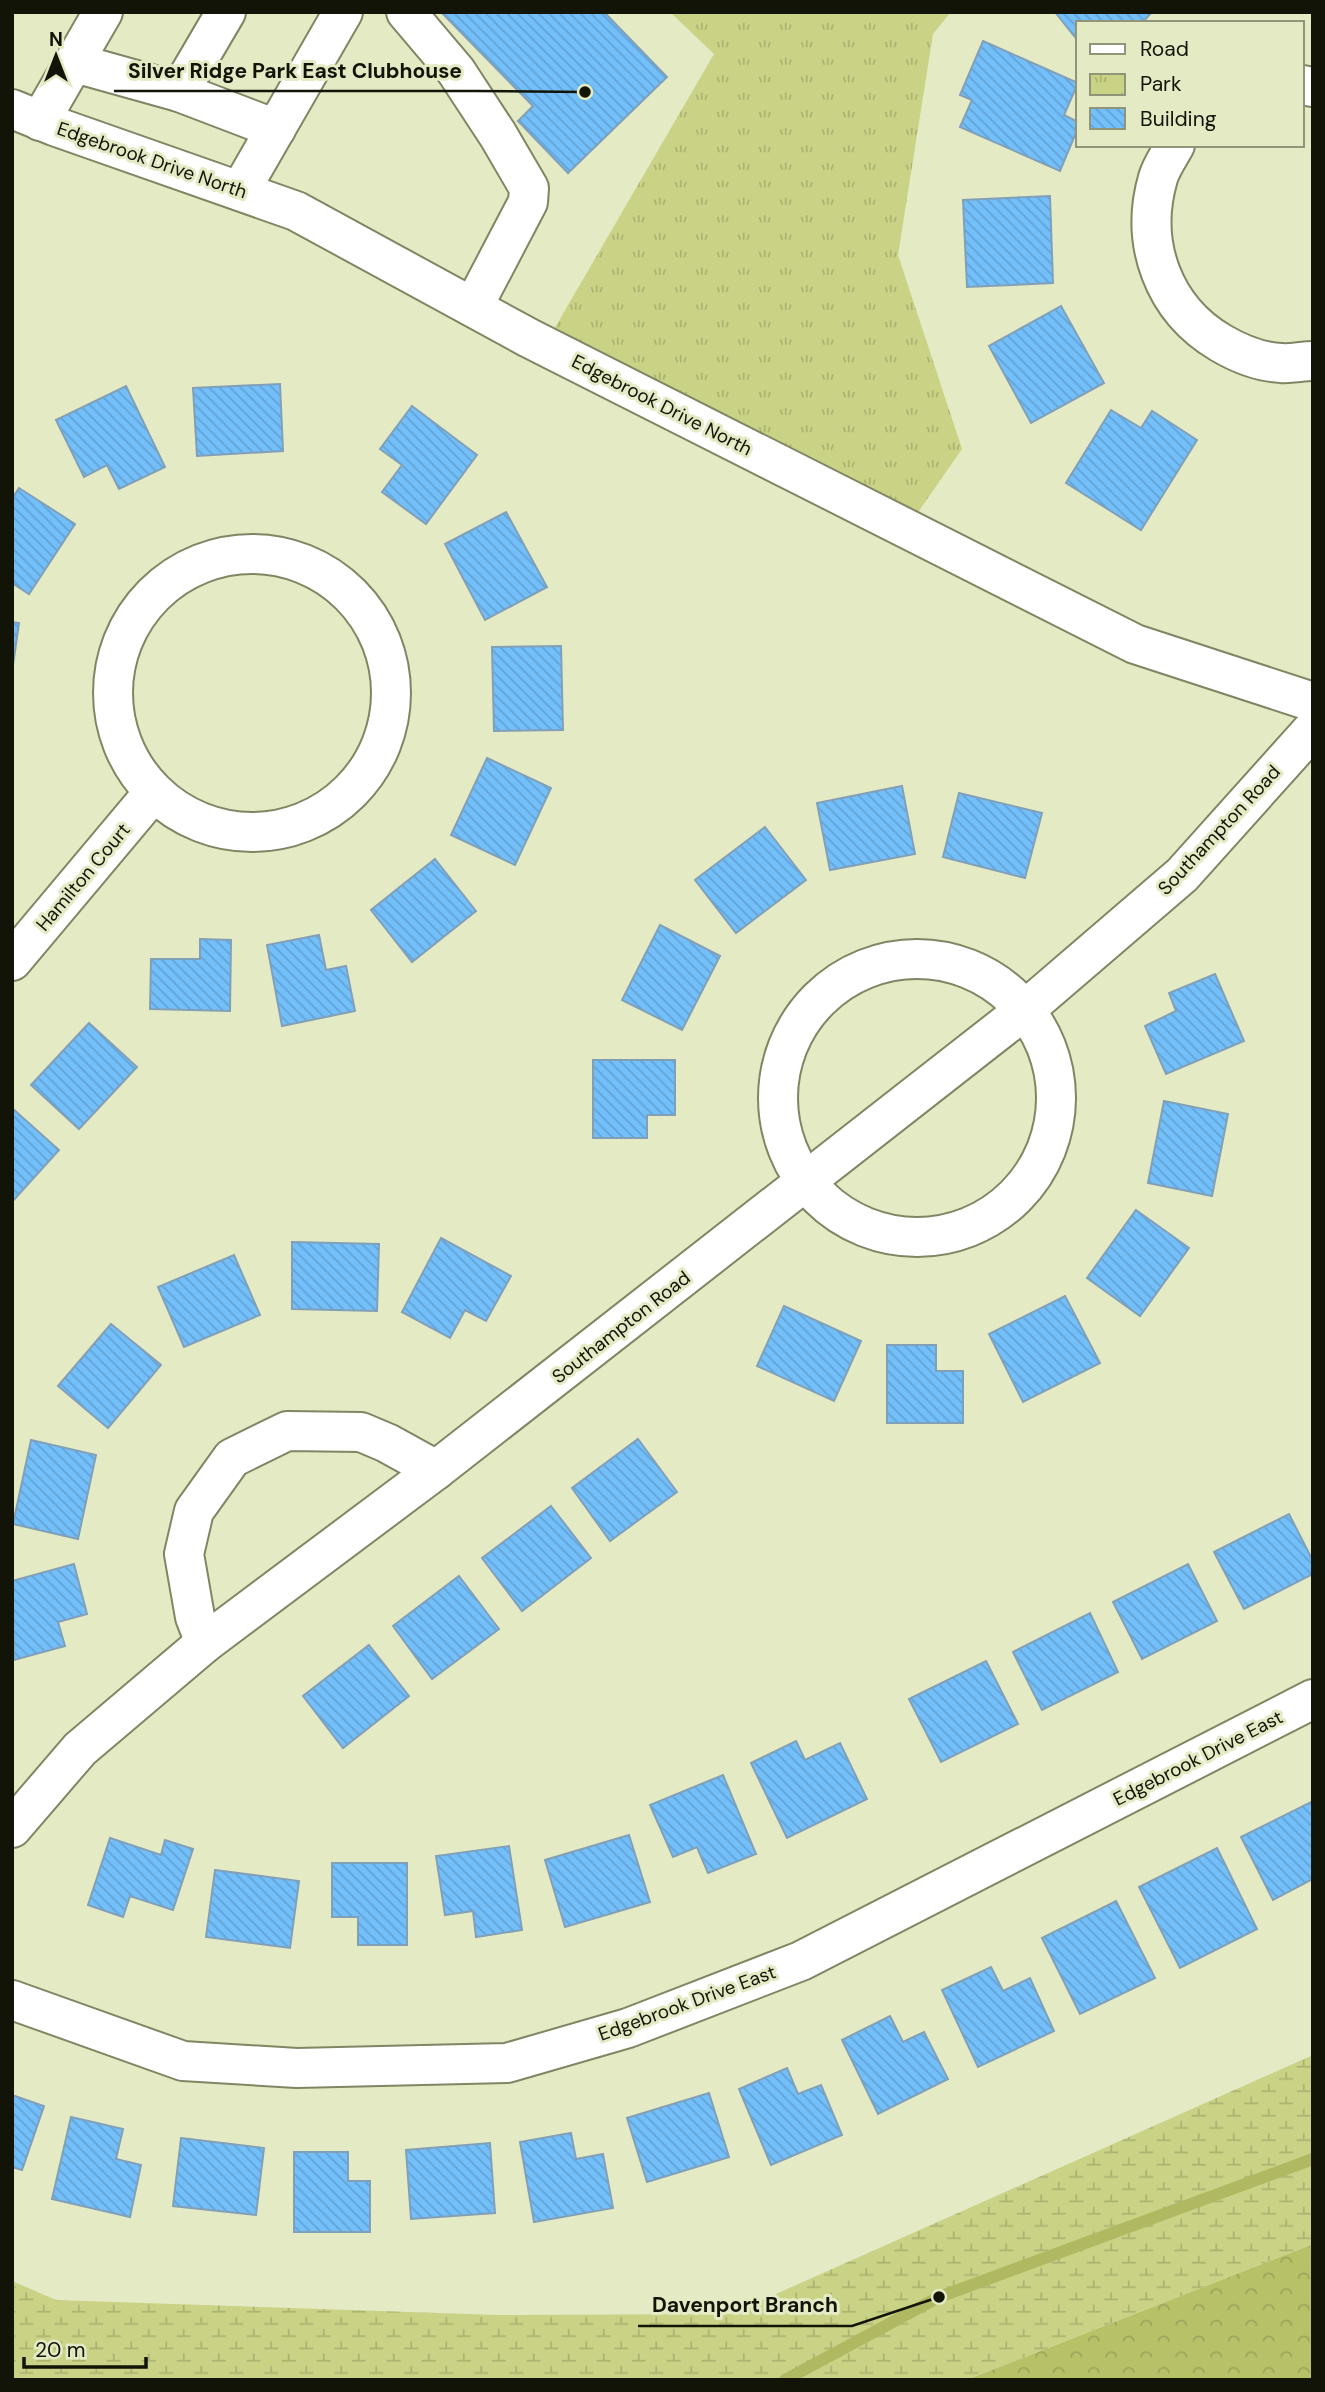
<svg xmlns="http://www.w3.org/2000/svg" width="1325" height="2392" viewBox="0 0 1325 2392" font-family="'DM Sans',sans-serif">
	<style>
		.forest { fill: url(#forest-crowns) }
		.wetland { fill: url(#wetland-marsh) }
		.park { fill: url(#park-tufts) }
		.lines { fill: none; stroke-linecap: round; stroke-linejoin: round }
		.stream { stroke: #b0b961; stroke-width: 12 }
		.building { fill: url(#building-back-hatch); stroke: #81a0b8; stroke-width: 2 }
		.minor-casing { stroke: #808563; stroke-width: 42 }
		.minor { stroke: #fff; stroke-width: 38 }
		.labels { text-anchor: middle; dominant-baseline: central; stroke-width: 6; stroke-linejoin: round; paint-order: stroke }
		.street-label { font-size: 19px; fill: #121407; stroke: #e4eac4 }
		.leader { fill: none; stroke: #121407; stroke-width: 2.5 }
		.callout-dot { fill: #121407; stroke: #e4eac4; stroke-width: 2.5 }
		.callout-label { font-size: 21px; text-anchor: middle; font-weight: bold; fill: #121407; stroke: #e4eac4; stroke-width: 6; stroke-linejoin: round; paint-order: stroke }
	</style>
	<defs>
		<pattern id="forest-crowns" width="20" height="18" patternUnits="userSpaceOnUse" patternTransform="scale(1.75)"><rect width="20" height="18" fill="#b7c168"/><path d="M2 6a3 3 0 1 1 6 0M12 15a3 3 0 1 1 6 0" fill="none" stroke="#9ca559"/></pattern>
		<pattern id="wetland-marsh" width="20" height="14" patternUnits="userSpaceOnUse" patternTransform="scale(1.75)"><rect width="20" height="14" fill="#c9d285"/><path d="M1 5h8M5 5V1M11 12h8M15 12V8" fill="none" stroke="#acb371"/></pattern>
		<pattern id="park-tufts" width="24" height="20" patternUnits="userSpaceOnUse" patternTransform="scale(1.75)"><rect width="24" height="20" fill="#c9d285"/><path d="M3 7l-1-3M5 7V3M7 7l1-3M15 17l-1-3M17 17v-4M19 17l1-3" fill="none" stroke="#acb371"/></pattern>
		<pattern id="building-back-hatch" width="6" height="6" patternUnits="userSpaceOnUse" patternTransform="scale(1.75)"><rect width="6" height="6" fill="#73bffa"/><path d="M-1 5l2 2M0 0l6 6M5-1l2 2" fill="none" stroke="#62a3d5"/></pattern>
	</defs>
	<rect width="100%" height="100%" fill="#e4eac4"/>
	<path class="forest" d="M1313,2244V2380H966Z"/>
	<path class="wetland" d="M1313,2055V2244L966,2380H12V2281L56,2300L497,2315L731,2314Z"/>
	<path class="park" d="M670,12H951L933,34L898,255L962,449L896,544L546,343L714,54Z"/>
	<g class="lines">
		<path class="stream" d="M785,2380L939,2297L1313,2159"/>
	</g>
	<g class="building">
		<path d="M441,12H604L667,77L568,173L518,121L533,106Z"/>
		<path d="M1055,12H1152L1142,23H1078V41Z"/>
		<path d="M983,41L1078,83L1064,115L1078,122V128L1060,171L960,127L972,100L960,95Z"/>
		<path d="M1050,196L1053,283L967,287L963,200Z"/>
		<path d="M1061,306L1104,383L1031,423L989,346Z"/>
		<path d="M280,384L283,451L197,456L193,388Z"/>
		<path d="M126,386L165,467L119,489L107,465L84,477L56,420Z"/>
		<path d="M412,406L477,455L426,524L382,492L402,465L380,449Z"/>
		<path d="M1111,410L1141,428L1152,411L1197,440L1141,530L1066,483Z"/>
		<path d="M19,488L75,524L29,594L12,583V499Z"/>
		<path d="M506,512L547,587L485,620L445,544Z"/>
		<path d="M12,622L19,623L12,672Z"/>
		<path d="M561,646L563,730L494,731L492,647Z"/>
		<path d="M487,758L551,788L515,865L451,835Z"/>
		<path d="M902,786L915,854L830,870L817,803Z"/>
		<path d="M959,793L1042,813L1025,878L943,857Z"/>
		<path d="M765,827L806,880L736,933L695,880Z"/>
		<path d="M435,859L476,911L412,962L371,910Z"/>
		<path d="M660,925L720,956L682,1030L622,1000Z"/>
		<path d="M319,935L326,970L346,966L355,1011L282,1026L267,945Z"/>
		<path d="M200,939L231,940L230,1011L150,1009L151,959H200Z"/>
		<path d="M1215,974L1244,1041L1166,1074L1145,1026L1176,1011L1169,993Z"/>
		<path d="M89,1023L137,1067L79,1129L31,1085Z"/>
		<path d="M593,1060H675V1115H647V1138H593Z"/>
		<path d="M1164,1101L1228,1114L1212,1196L1148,1183Z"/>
		<path d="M12,1108L59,1150L12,1202Z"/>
		<path d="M1136,1210L1189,1248L1140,1316L1087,1278Z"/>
		<path d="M441,1238L511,1276L486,1321L465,1310L450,1338L402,1312Z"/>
		<path d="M292,1242L379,1244L377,1311L292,1309Z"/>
		<path d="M234,1255L260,1315L184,1347L158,1287Z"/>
		<path d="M1065,1296L1100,1363L1023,1402L989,1334Z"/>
		<path d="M784,1306L861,1341L834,1401L757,1366Z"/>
		<path d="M111,1324L161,1365L108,1428L58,1386Z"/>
		<path d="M887,1345H936V1371H963V1423H887Z"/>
		<path d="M638,1439L677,1492L610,1541L572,1488Z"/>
		<path d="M31,1440L96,1455L78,1539L13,1524Z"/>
		<path d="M551,1506L591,1558L522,1611L482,1558Z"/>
		<path d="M1289,1514L1313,1561V1574L1244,1609L1214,1552Z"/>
		<path d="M74,1564L87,1614L58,1622L65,1646L14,1660L12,1581Z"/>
		<path d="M1188,1564L1217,1621L1142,1659L1113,1602Z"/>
		<path d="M459,1576L499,1629L432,1679L393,1626Z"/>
		<path d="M1090,1613L1118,1672L1042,1710L1013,1652Z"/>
		<path d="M369,1645L409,1696L343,1748L303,1696Z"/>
		<path d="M986,1661L1018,1724L941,1762L909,1699Z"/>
		<path d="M796,1741L805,1760L840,1743L867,1799L787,1838L751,1763Z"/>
		<path d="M723,1775L756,1854L708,1873L697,1847L673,1857L650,1805Z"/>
		<path d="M1313,1801V1879L1273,1900L1241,1837Z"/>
		<path d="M629,1835L650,1902L565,1927L545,1860Z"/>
		<path d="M110,1838L161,1855L165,1840L193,1849L173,1910L130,1896L123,1917L88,1905Z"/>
		<path d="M509,1846L522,1930L476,1937L473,1911L445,1915L436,1856Z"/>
		<path d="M1217,1848L1257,1929L1180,1968L1139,1887Z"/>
		<path d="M332,1863H407V1945H358V1917H332Z"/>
		<path d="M215,1870L299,1881L290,1948L206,1937Z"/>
		<path d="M1116,1901L1155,1978L1080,2014L1042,1938Z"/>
		<path d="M991,1967L1003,1991L1030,1978L1054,2031L978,2067L942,1990Z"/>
		<path d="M890,2016L903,2042L924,2032L948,2079L878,2114L842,2040Z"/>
		<path d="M787,2068L798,2094L821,2085L842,2135L771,2165L739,2089Z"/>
		<path d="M709,2093L729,2157L647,2182L627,2118Z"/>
		<path d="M12,2095L44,2106L22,2170L12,2167Z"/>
		<path d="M71,2117L123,2129L116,2159L141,2165L130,2217L52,2199Z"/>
		<path d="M571,2133L576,2159L603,2154L613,2208L534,2222L520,2142Z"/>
		<path d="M181,2138L264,2148L256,2215L173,2206Z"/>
		<path d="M490,2143L495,2213L411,2219L406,2150Z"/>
		<path d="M294,2152H348V2181H370V2232H294Z"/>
	</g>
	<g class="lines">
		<g class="minor-casing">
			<g id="minor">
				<path d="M406,12L456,71L498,135L529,188L528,202L473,307"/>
				<path d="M75,63L179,92L276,129"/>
				<path d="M1302,85L1313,87"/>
				<path d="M179,92L226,12"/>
				<path d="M12,109L54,126L296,211L529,338L1135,644L1313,702"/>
				<path d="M40,121L103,12"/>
				<path d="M1175,145C1169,156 1161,167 1158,178C1139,243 1163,309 1221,343C1238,353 1260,362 1281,363C1291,364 1302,361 1313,361"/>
				<path d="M240,191L343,12"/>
				<circle cx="252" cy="693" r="139"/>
				<circle cx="917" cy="1098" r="139"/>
				<path d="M12,961L153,793"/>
				<path d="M205,1643L195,1617L184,1554L194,1511L232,1458L287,1431L361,1432L387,1443L436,1470"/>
				<path d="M12,1828L80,1749L205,1643L436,1470L1026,1009L1182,875L1313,729"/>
				<path d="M12,2000L183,2061L297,2068L507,2063L628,2028L801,1961L1313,1699"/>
			</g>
		</g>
		<use href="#minor" class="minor"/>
	</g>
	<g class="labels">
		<g class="street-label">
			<text transform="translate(152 160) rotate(19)">Edgebrook Drive North</text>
			<text transform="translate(662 405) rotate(27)">Edgebrook Drive North</text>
			<text transform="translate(1219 830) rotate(-47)">Southampton Road</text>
			<text transform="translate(83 877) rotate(-50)">Hamilton Court</text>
			<text transform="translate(621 1327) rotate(-38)">Southampton Road</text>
			<text transform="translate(1198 1758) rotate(-27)">Edgebrook Drive East</text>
			<text transform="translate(687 2003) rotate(-20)">Edgebrook Drive East</text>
		</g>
	</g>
	<path class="leader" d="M585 92L476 91H114M939 2297L852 2326H638"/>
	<g class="callout-dot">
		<circle cx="585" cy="92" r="7"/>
		<circle cx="939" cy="2297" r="7"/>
	</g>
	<g class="callout-label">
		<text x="295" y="78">Silver Ridge Park East Clubhouse</text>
		<text x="745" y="2312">Davenport Branch</text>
	</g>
	<rect width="1325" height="2392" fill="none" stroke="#121407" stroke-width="28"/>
	<rect x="1076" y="21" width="228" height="126" fill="#e4eac4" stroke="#909478" stroke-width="2"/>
	<rect x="1090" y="44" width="35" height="10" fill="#ffffff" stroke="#909478" stroke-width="2"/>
	<text x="1140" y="56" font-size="21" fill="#121407">Road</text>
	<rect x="1090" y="74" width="35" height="21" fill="url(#park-tufts)" stroke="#909478" stroke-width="2"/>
	<text x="1140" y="91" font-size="21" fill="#121407">Park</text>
	<rect x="1090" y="108" width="35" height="21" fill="url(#building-back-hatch)" stroke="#909478" stroke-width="2"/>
	<text x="1140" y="126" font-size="21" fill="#121407">Building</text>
	<g transform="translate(56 56)" stroke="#e4eac4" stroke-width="5" paint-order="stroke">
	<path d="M0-5L12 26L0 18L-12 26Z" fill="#121407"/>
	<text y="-10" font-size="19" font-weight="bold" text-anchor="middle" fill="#121407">N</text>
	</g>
	<path d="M24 2357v10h122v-10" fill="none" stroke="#121407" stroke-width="3.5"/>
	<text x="35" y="2357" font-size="21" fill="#121407" stroke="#e4eac4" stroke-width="5" paint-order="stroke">20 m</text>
</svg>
